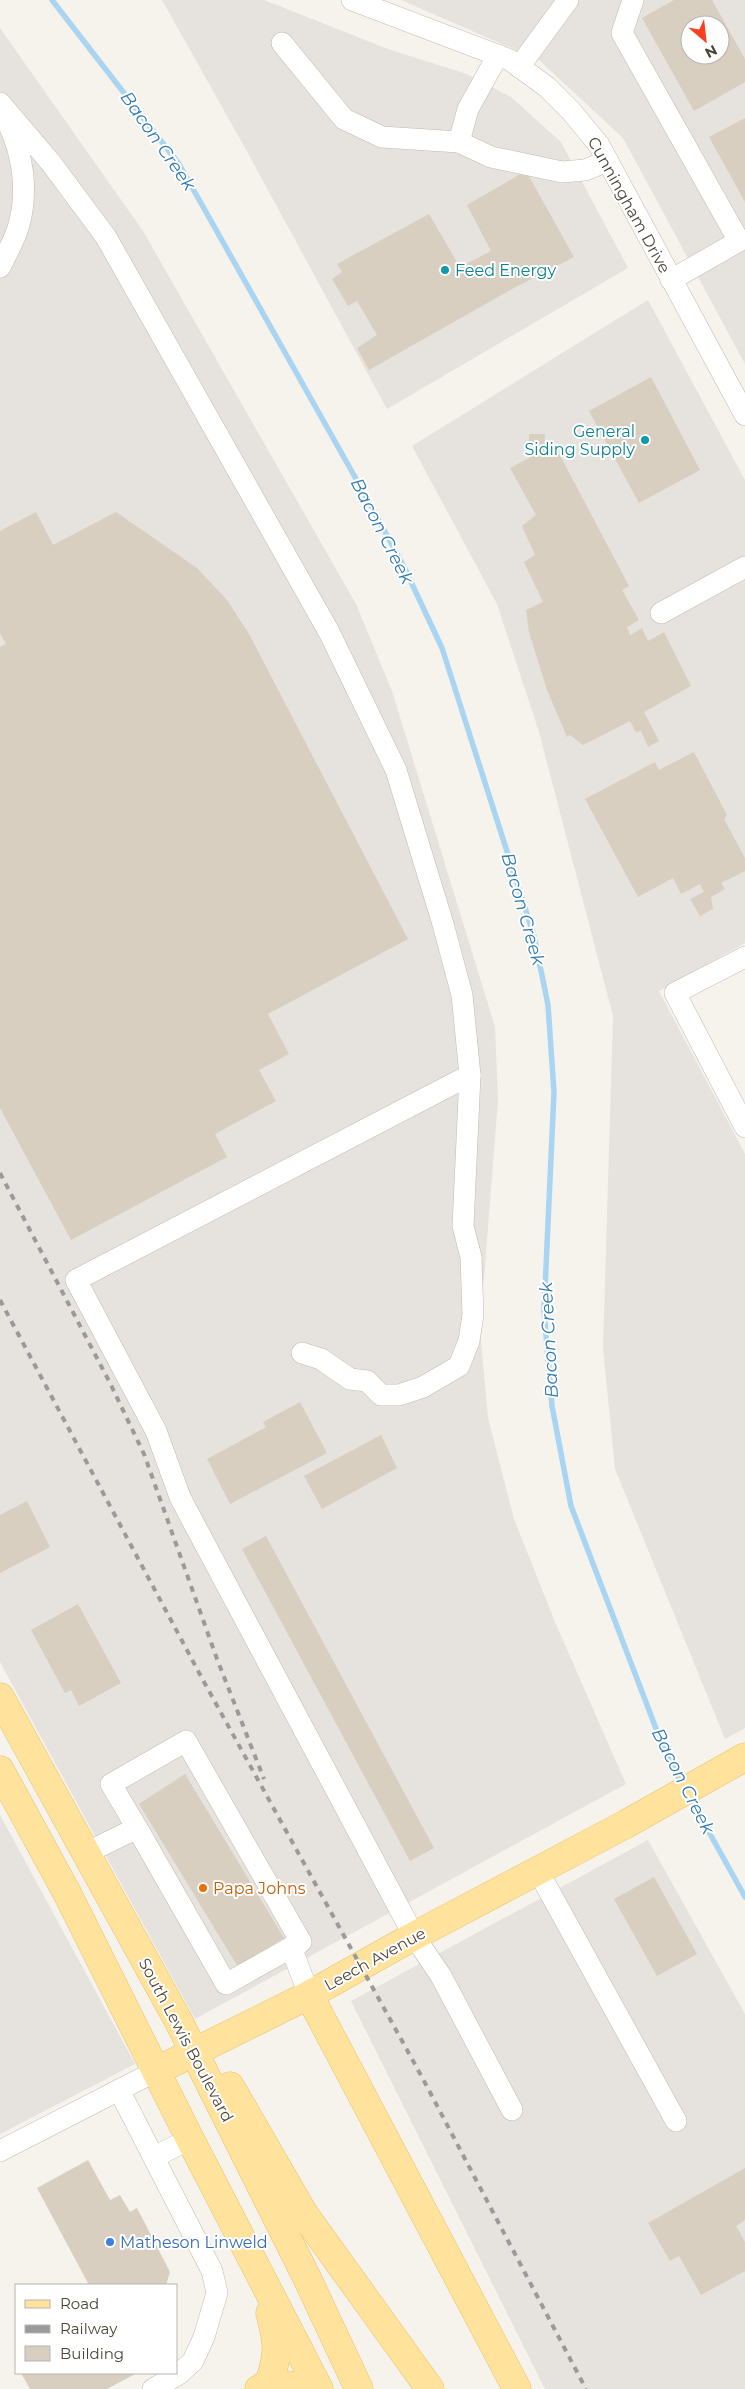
<svg xmlns="http://www.w3.org/2000/svg" width="745" height="2389" viewBox="0 0 745 2389" font-family="Montserrat,sans-serif">
	<style>
		.industrial { fill: #e6e2dd; fill-rule: evenodd }
		.lines { fill: none; stroke-linecap: round; stroke-linejoin: round }
		.stream { stroke: #a9d4f2; stroke-width: 5.5 }
		.building { fill: #d8cfc1; fill-rule: evenodd }
		.minor-casing { stroke: #c2bbae; stroke-width: 22 }
		.major-casing { stroke: #e6c16a; stroke-width: 29 }
		.minor { stroke: #fff; stroke-width: 21 }
		.major { stroke: #ffe39c; stroke-width: 28 }
		.rail { stroke: #9a9a9a; stroke-width: 4; stroke-dasharray: 6 6; stroke-linecap: butt }
		.culture-dot { fill: #0f9aa8; stroke: #fff; stroke-width: 2 }
		.food-dot { fill: #e8710a; stroke: #fff; stroke-width: 2 }
		.shop-dot { fill: #3f7fe0; stroke: #fff; stroke-width: 2 }
		.labels { text-anchor: middle; dominant-baseline: central; stroke-width: 4; stroke-linejoin: round; paint-order: stroke }
		.street-label { font-size: 16px; fill: #4b4439; stroke: #fff }
		.culture-label { font-size: 16px; fill: #0d838f; stroke: #fff; text-anchor: start }
		.food-label { font-size: 16px; fill: #c56008; stroke: #fff; text-anchor: start }
		.shop-label { font-size: 16px; fill: #366cbe; stroke: #fff; text-anchor: start }
		.water-label { font-size: 18px; font-style: italic; fill: #2e7ab2; stroke: #fff }
	</style>
	<rect width="100%" height="100%" fill="#f6f3ec"/>
	<g class="industrial">
		<path d="M162,0H264L388,49L467,74L511,97L561,142L628,268L387,409L244,146Z"/>
		<path d="M401,0H745V364L623,138L539,60ZM690,25H720V55H690Z"/>
		<path d="M0,28L143,231L356,604L392,691L495,1027L498,1100L480,1330L488,1418L514,1519L555,1622L626,1784L195,2019L0,1662Z"/>
		<path d="M648,300L745,480V943L659,991L745,1154V1728L725,1739L615,1469L603,1348L613,1016L539,732L497,604L412,446Z"/>
		<path d="M0,1815L135,2064L0,2134Z"/>
		<path d="M648,1840L745,2014V2389H545L351,2001Z"/>
	</g>
	<g class="lines">
		<g class="stream">
			<path d="M52,0L179,164L369,502L405,569L442,648L534,936L548,1005L554,1092L544,1311L552,1406L571,1506L665,1752L682,1784"/>
			<path d="M689,1796L745,1897"/>
		</g>
	</g>
	<g class="building">
		<path d="M674,0H712L745,59V82L694,111L642,18ZM690,25H720V55H690Z"/>
		<path d="M745,118V202L709,137Z"/>
		<path d="M526,171L574,257L512,289L369,370L357,348L377,335L357,301L348,306L332,279L342,272L337,264L429,214L460,267L491,251L467,205Z"/>
		<path d="M651,377L700,470L639,503L589,411Z"/>
		<path d="M529,434H545L544,450L554,444L629,586L622,590L639,620L627,627L630,635L642,628L648,641L664,632L691,686L644,712L659,741L648,747L641,731L636,732L630,721L583,745L570,735L567,737L547,690L529,632L526,610L543,602L524,562L535,555L522,526L536,515L510,468L529,458Z"/>
		<path d="M36,512L53,545L116,512L197,568L227,600L249,634L408,939L268,1014L289,1054L259,1070L276,1101L215,1134L227,1157L71,1240L0,1108V647L6,644L0,633V531Z"/>
		<path d="M694,752L727,815L724,819L745,858V871L721,883L725,889L711,897L713,909L700,916L690,899L704,892L700,884L681,894L673,878L638,897L585,799L655,762L659,770Z"/>
		<path d="M300,1402L327,1453L230,1504L207,1459L266,1427L263,1422Z"/>
		<path d="M381,1435L397,1468L322,1509L304,1476Z"/>
		<path d="M27,1501L50,1547L0,1573V1515Z"/>
		<path d="M266,1536L434,1848L410,1861L242,1549Z"/>
		<path d="M78,1604L121,1683L79,1706L71,1690L65,1693L31,1630Z"/>
		<path d="M185,1774L284,1938L238,1967L139,1804Z"/>
		<path d="M654,1877L697,1954L657,1976L614,1899Z"/>
		<path d="M88,2160L110,2200L120,2195L130,2212L137,2208L170,2272L166,2285H89L37,2188Z"/>
		<path d="M745,2168V2220L736,2226L745,2242V2271L701,2295L679,2256L670,2261L648,2223Z"/>
		<path d="M21,2373H137L107,2389H30Z"/>
	</g>
	<g class="lines">
		<g class="minor-casing">
			<g id="minor">
				<path d="M352,0L510,60L547,87L571,111L599,145L745,415"/>
				<path d="M633,0L622,33L739,241L671,280"/>
				<path d="M282,43L344,119L382,137L459,142"/>
				<path d="M498,55L468,109L459,142L491,157L562,172L585,170L608,161"/>
				<path d="M519,67L568,0"/>
				<path d="M0,103L51,163L106,237L329,632L396,770L443,924L462,995L470,1075L463,1226L471,1257L473,1315L469,1341L459,1366L423,1387L399,1395H381L367,1381L350,1379L321,1359L302,1353"/>
				<path d="M0,267C6,255 14,241 18,228C29,192 23,152 6,119"/>
				<path d="M661,613L745,567"/>
				<path d="M745,957L675,993L745,1127"/>
				<path d="M470,1075L76,1280L156,1431L180,1497L192,1520L414,1936L441,1976L512,2110"/>
				<path d="M86,1853L137,1828L111,1784L186,1741L301,1942L226,1984L137,1828"/>
				<path d="M538,1871L676,2121"/>
				<path d="M291,1947L309,1995"/>
				<path d="M119,2090L212,2271L217,2293L204,2337L193,2361L179,2374L153,2389"/>
				<path d="M0,2151L156,2071"/>
				<path d="M154,2157L190,2139"/>
			</g>
		</g>
		<g class="major-casing">
			<g id="major">
				<path d="M0,1697L179,2022L307,2278L359,2389"/>
				<path d="M0,1770L67,1893L190,2139L319,2389"/>
				<path d="M309,1995L517,2389"/>
				<path d="M156,2071L309,1995L414,1936L626,1824L745,1757"/>
				<path d="M230,2086L304,2214L430,2389"/>
				<path d="M269,2383L319,2389"/>
				<path d="M259,2389L269,2383C279,2353 278,2344 270,2313"/>
			</g>
		</g>
		<use href="#minor" class="minor"/>
		<use href="#major" class="major"/>
		<g class="rail">
			<path d="M0,1173L110,1383L144,1454L217,1659L264,1779"/>
			<path d="M0,1300L204,1682L423,2079L586,2389"/>
		</g>
	</g>
	<g class="culture-dot">
		<circle cx="445" cy="270" r="5"/>
		<circle cx="645" cy="440" r="5"/>
	</g>
	<circle class="food-dot" cx="203" cy="1888" r="5"/>
	<circle class="shop-dot" cx="110" cy="2242" r="5"/>
	<g class="labels">
		<g class="street-label">
			<text transform="translate(629 205) rotate(61)">Cunningham Drive</text>
			<text transform="translate(375 1959) rotate(-29)">Leech Avenue</text>
			<text transform="translate(186 2040) rotate(62)">South Lewis Boulevard</text>
		</g>
		<g class="culture-label">
			<text x="455" y="270">Feed Energy</text>
			<text x="635" y="431" text-anchor="end">General<tspan x="635" dy="18">Siding Supply</tspan></text>
		</g>
		<g class="food-label">
			<text x="213" y="1888">Papa Johns</text>
		</g>
		<g class="shop-label">
			<text x="120" y="2242">Matheson Linweld</text>
		</g>
		<g class="water-label">
			<text transform="translate(158 141) rotate(55)">Bacon Creek</text>
			<text transform="translate(382 531) rotate(63)">Bacon Creek</text>
			<text transform="translate(523 909) rotate(74)">Bacon Creek</text>
			<text transform="translate(549 1340) rotate(-93)">Bacon Creek</text>
			<text transform="translate(683 1781) rotate(63)">Bacon Creek</text>
		</g>
	</g>
	<rect x="15" y="2284" width="162" height="90" fill="#ffffff" stroke="#b7b4b0"/>
	<rect x="25" y="2300" width="25" height="8" fill="#ffe39c" stroke="#b7b4b0"/>
	<text x="60" y="2309" font-size="15" fill="#4b4439">Road</text>
	<rect x="25" y="2325" width="25" height="8" fill="#9a9a9a" stroke="#b7b4b0"/>
	<text x="60" y="2334" font-size="15" fill="#4b4439">Railway</text>
	<rect x="25" y="2346" width="25" height="15" fill="#d8cfc1" stroke="#b7b4b0"/>
	<text x="60" y="2359" font-size="15" fill="#4b4439">Building</text>
	<g transform="translate(705 40) rotate(152)"><circle r="24" fill="#ffffff" stroke="#b7b4b0"/>
	<path d="M0-4L9 19L0 12L-9 19Z" fill="#fc3f1d"/>
	<text y="-8" font-size="14" font-weight="bold" text-anchor="middle" fill="#4b4439">N</text>
	</g>
</svg>
